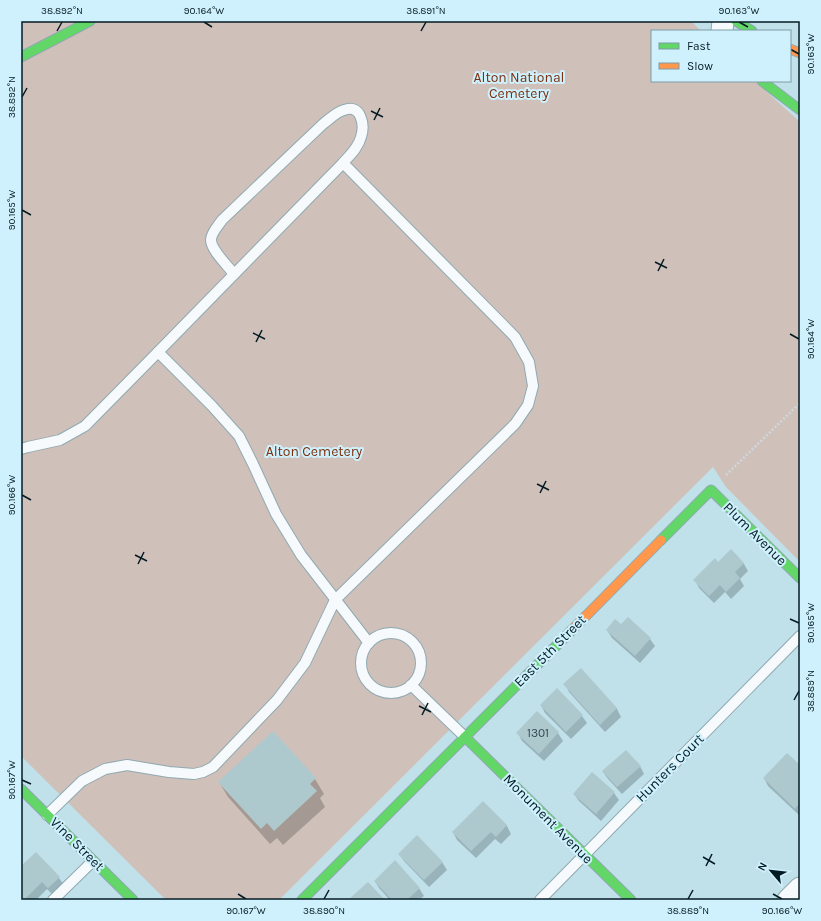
<svg xmlns="http://www.w3.org/2000/svg" width="821" height="921" viewBox="0 0 821 921" font-family="Karla,sans-serif">
	<style>
		.green { fill: #cfc0ba }
		.shadow { fill: #0003 }
		.building { fill: #aec9ce }
		.lines { fill: none; stroke-linecap: round; stroke-linejoin: round }
		.lane-casing { stroke: #90a9b1; stroke-width: 12 }
		.street-casing { stroke: #90a9b1; stroke-width: 23 }
		.fast-casing { stroke: #90a9b1; stroke-width: 11 }
		.slow-casing { stroke: #90a9b1; stroke-width: 11 }
		.path { stroke: #ced8dc; stroke-width: 2.5; stroke-dasharray: 2 2; stroke-linecap: butt }
		.lane { stroke: #f6fafc; stroke-width: 10 }
		.street { stroke: #f6fafc; stroke-width: 21 }
		.fast { stroke: #63d668; stroke-width: 9 }
		.slow { stroke: #ff974d; stroke-width: 9 }
		.ticks { fill: none; stroke: #041b23; stroke-width: 1.5 }
		.labels { text-anchor: middle; dominant-baseline: central; stroke-width: 4; stroke-linejoin: round; paint-order: stroke }
		.number-label { font-size: 12px; fill: #304850 }
		.park-label { font-size: 14px; fill: #7c300e; stroke: #cff1fd }
		.street-label { font-size: 14px; fill: #041b23; stroke: #cff1fd }
		.neatline { fill: none; stroke: #041b23; stroke-width: 1.5 }
		.ticks-label { font-size: 10px; text-anchor: middle; fill: #041b23 }
	</style>
	<rect width="100%" height="100%" fill="#c0e0ea"/>
	<path class="green" d="M21,21H691L701,31H652V81H755L800,122V562L726,487L713,467L279,900H166L21,756Z"/>
	<g class="shadow">
		<path d="M731,550L744,564L748,571L740,579L744,586L731,599L725,592L714,603L699,588L695,580L718,563Z"/>
		<path d="M621,626L650,639L655,646L640,663L612,638L607,630Z"/>
		<path d="M581,670L617,709L621,717L605,732L569,692L565,684Z"/>
		<path d="M541,705L582,716L587,723L571,739L545,713Z"/>
		<path d="M537,713L558,733L563,741L544,761L522,741L518,733Z"/>
		<path d="M640,766L644,774L622,794L608,779L603,772Z"/>
		<path d="M800,767V816L768,786L764,778Z"/>
		<path d="M592,773L614,793L619,800L601,821L579,801L574,794Z"/>
		<path d="M315,779L324,794L320,798L325,807L283,845L277,838L270,844L228,797L219,782Z"/>
		<path d="M483,802L507,826L511,834L501,844L495,839L476,858L457,840L453,832Z"/>
		<path d="M399,854L442,862L447,870L429,887L404,861Z"/>
		<path d="M21,868L59,878L64,885L53,895L47,889L36,900H21Z"/>
		<path d="M375,881L419,888L424,896L419,900H390L379,888Z"/>
	</g>
	<g class="building">
		<path d="M731,549L744,563L735,572L740,578L726,592L720,585L709,596L693,580L715,558L718,562Z"/>
		<path d="M628,617L651,638L635,656L606,630L615,619L621,624Z"/>
		<path d="M581,668L617,708L600,725L563,684Z"/>
		<path d="M557,688L583,715L566,732L540,705Z"/>
		<path d="M537,711L559,732L539,754L516,733Z"/>
		<path d="M273,731L316,778L310,784L317,791L274,831L267,823L261,829L218,782Z"/>
		<path d="M626,750L641,766L617,787L602,771Z"/>
		<path d="M787,753L800,765V803L795,809L763,778Z"/>
		<path d="M592,772L615,792L596,814L573,794Z"/>
		<path d="M483,801L507,825L496,837L491,832L471,851L452,832Z"/>
		<path d="M417,835L443,862L424,880L398,854Z"/>
		<path d="M36,852L60,877L48,888L42,882L24,900H21V866Z"/>
		<path d="M395,860L420,888L407,900H392L374,881Z"/>
		<path d="M368,882L385,900H348Z"/>
	</g>
	<g class="lines">
		<g class="lane-casing">
			<g id="lane">
				<path d="M234,274C228,266 211,250 211,240C211,233 218,226 222,220L323,124C330,119 336,112 344,110C361,103 365,125 361,137C358,148 350,155 343,163"/>
				<path d="M21,449L28,447L60,440L85,426L158,352"/>
				<circle cx="391" cy="663" r="30"/>
				<path d="M411,685L465,737"/>
				<path d="M47,815L82,781L105,769L127,765L169,772L194,774L203,772L213,767L277,700L305,663L335,600L515,424L528,405L533,386L529,362L515,337L343,163L158,352L212,406L239,436L253,464L276,514L301,555L369,643"/>
				<path d="M53,900L93,861"/>
				<path d="M540,900L800,636"/>
			</g>
		</g>
		<g class="street-casing">
			<g id="street">
				<path d="M722,31L723,21"/>
				<path d="M788,900L800,888"/>
			</g>
		</g>
		<g class="fast-casing">
			<g id="fast">
				<path d="M736,21L752,31"/>
				<path d="M21,57L90,21"/>
				<path d="M762,81L800,110"/>
				<path d="M661,540L711,490L800,578"/>
				<path d="M465,737L631,900"/>
				<path d="M21,789L133,900"/>
				<path d="M302,900L572,630"/>
			</g>
		</g>
		<g class="slow-casing">
			<g id="slow">
				<path d="M790,49L800,53"/>
				<path d="M572,630L661,540"/>
			</g>
		</g>
		<path class="path" d="M726,475L800,403"/>
		<use href="#lane" class="lane"/>
		<use href="#street" class="street"/>
		<use href="#fast" class="fast"/>
		<use href="#slow" class="slow"/>
	</g>
	<path class="ticks" d="M204,22L212,27M739,22L748,27M57,31L62,22M421,31L426,22M790,49L799,54M22,97L27,88M371,111L383,117M374,120L380,108M22,210L31,215M655,262L667,268M658,271L664,259M253,333L265,339M790,334L799,339M256,342L262,330M537,484L549,490M540,493L546,481M22,495L31,500M135,555L147,561M138,564L144,552M790,619L799,623M794,700L799,691M419,706L431,712M422,715L428,703M22,780L31,784M703,857L715,864M706,866L712,854M238,894L246,899M773,894L782,899M324,899L329,890M688,899L693,890"/>
	<g class="labels">
		<g class="number-label">
			<text x="538" y="733">1301</text>
		</g>
		<g class="park-label">
			<text x="519" y="77">Alton National<tspan x="519" dy="16">Cemetery</tspan></text>
			<text x="314" y="451">Alton Cemetery</text>
		</g>
		<g class="street-label">
			<text transform="translate(755 534) rotate(45)">Plum Avenue</text>
			<text transform="translate(550 651) rotate(-45)">East 5th Street</text>
			<text transform="translate(670 768) rotate(-45)">Hunters Court</text>
			<text transform="translate(548 819) rotate(45)">Monument Avenue</text>
			<text transform="translate(77 844) rotate(45)">Vine Street</text>
		</g>
	</g>
	<rect width="821" height="921" fill="none" stroke="#cff1fd" stroke-width="44"/>
	<rect x="651" y="30" width="140" height="52" fill="#cff1fd" stroke="#7e9ba6"/>
	<rect x="659" y="43" width="20" height="6" fill="#63d668" stroke="#7e9ba6"/>
	<text x="687" y="50" font-size="12" fill="#041b23">Fast</text>
	<rect x="659" y="63" width="20" height="6" fill="#ff974d" stroke="#7e9ba6"/>
	<text x="687" y="70" font-size="12" fill="#041b23">Slow</text>
	<g transform="translate(771 871) rotate(298)" stroke="#cff1fd" stroke-width="3" paint-order="stroke">
	<path d="M0-3L7 15L0 10L-7 15Z" fill="#041b23"/>
	<text y="-6" font-size="11" font-weight="bold" text-anchor="middle" fill="#041b23">N</text>
	</g>
	<rect x="22" y="22" width="777" height="877" class="neatline"/>
	<g class="ticks-label">
		<text x="62" y="14">38.892°N</text>
		<text x="204" y="14">90.164°W</text>
		<text x="426" y="14">38.891°N</text>
		<text x="739" y="14">90.163°W</text>
		<text transform="translate(810 54) rotate(-90)" y="4">90.163°W</text>
		<text transform="translate(11 97) rotate(-90)" y="4">38.892°N</text>
		<text transform="translate(11 210) rotate(-90)" y="4">90.165°W</text>
		<text transform="translate(810 339) rotate(-90)" y="4">90.164°W</text>
		<text transform="translate(11 495) rotate(-90)" y="4">90.166°W</text>
		<text transform="translate(810 623) rotate(-90)" y="4">90.165°W</text>
		<text transform="translate(810 691) rotate(-90)" y="4">38.889°N</text>
		<text transform="translate(11 780) rotate(-90)" y="4">90.167°W</text>
		<text x="246" y="914">90.167°W</text>
		<text x="324" y="914">38.890°N</text>
		<text x="688" y="914">38.889°N</text>
		<text x="782" y="914">90.166°W</text>
	</g>
</svg>
